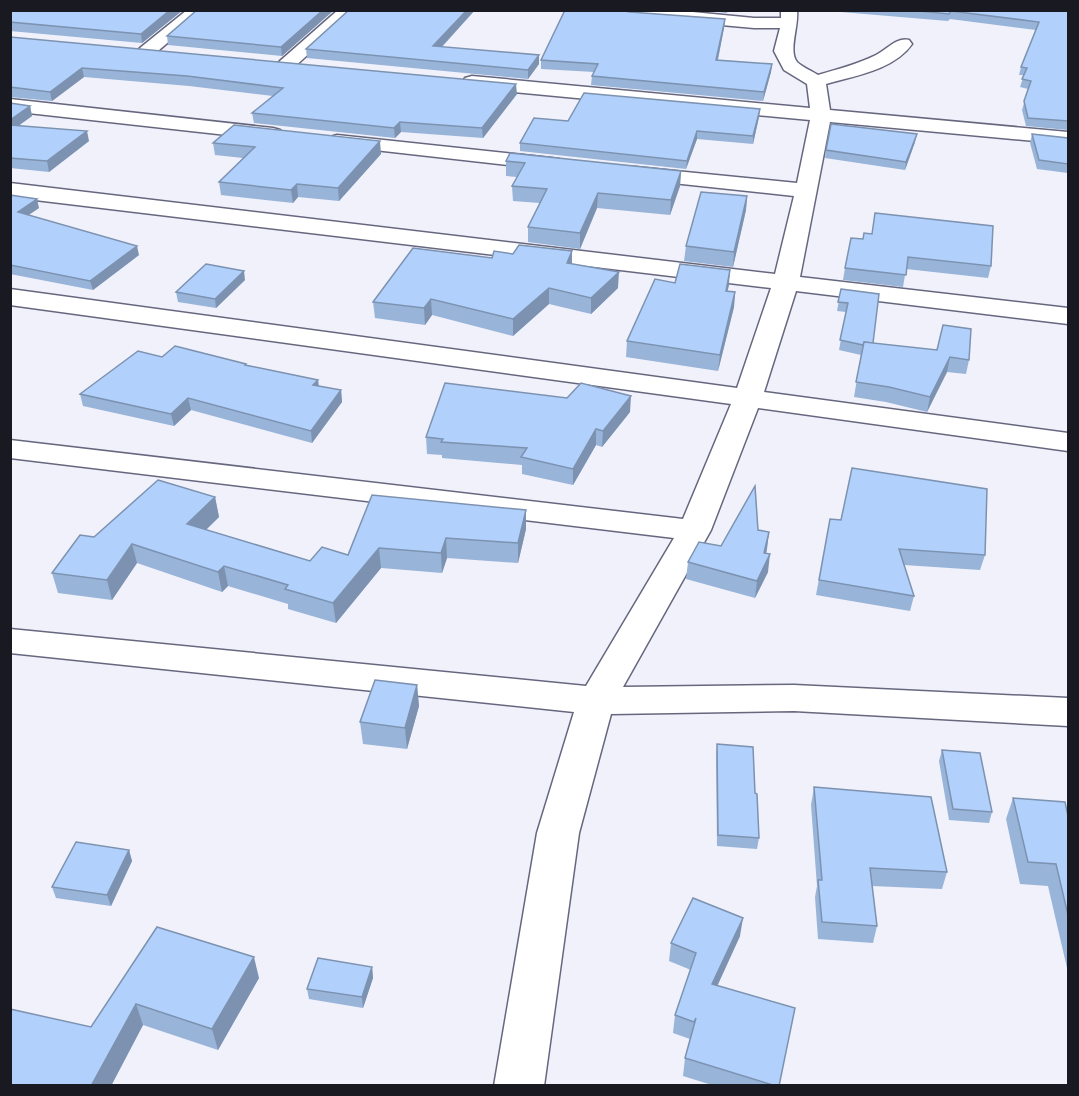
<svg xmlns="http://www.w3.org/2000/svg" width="1079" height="1096" viewBox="0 0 1079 1096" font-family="Lato,sans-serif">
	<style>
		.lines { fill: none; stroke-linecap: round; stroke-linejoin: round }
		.street-casing { stroke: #66677e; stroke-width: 3 }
		.street { fill: #fff; fill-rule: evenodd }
		.wall { fill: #98b4d9 }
		.shaded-wall { fill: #7c92b0 }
		.building { fill: #b1d1fc; stroke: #7c92b0; stroke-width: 1.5 }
	</style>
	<rect width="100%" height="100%" fill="#f0f1fb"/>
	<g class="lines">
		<g class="street-casing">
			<g id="street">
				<path d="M187,10H206L152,56H140L137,52L140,48Z"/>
				<path d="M338,10H357L292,69H280L277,65L280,61Z"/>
				<path d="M603,10H672L754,18H781V10H797C799,26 788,51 797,62C802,67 812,71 818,75C838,69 858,64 876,55C888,49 896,37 909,40L912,44C894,70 854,76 826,84L830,110L1068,132V144L830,122L800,277L1068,308V324L796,291L764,392L1068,433V451L758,408L711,530L623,687L794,685L1068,698V726L794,711L611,714L579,833L544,1086H494L537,833L574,712L10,653V629L586,686L674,538L10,458V440L683,519L731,404L10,305V289L737,388L771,288L10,197V183L775,274L794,196L635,179L627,178L624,173L627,168L635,167L797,183L810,120L472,88L465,86L463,82L465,78L472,76L810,108L807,84L784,70L774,51L780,28H754L611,15Z"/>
				<path d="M10,99L273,128L280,130L283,134L280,138L273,140L10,111Z"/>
				<path d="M337,135L551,158L559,159L562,164L559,169L551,170L330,145L327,141L330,137Z"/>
			</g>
		</g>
		<use href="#street" class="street"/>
	</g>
	<g class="wall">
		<path d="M10,10H183L142,43L10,31Z"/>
		<path d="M197,10H334L282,56L168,45L167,36Z"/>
		<path d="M349,10H475L442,47L539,64L528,79L307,58L306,49Z"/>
		<path d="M700,10H728L727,13Z"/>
		<path d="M1068,10V130L1026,126L1022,110L1028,89L1020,87L1024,75H1019L1021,67L1036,30L950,19L948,21L829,11Z"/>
		<path d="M630,12L725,19L724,28L718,60L772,64L771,72L763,101L591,85L592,76L594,72L541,69V60Z"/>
		<path d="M10,37L517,94L483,138L401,132L395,138L254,123L252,113L273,96L189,86L84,77L52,101L10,97Z"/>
		<path d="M10,103L30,106L32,116L19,125L89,141L49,172L10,168Z"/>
		<path d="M759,117L753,144L697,139L686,169L520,151V143L568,121Z"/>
		<path d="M1032,134L1068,138V173L1037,169L1030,143Z"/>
		<path d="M915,142L905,170L825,158L826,150Z"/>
		<path d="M213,143L381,154L339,201L298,197L293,203L221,195L219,182L243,158L215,155Z"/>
		<path d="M506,161L681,171L680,186L670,215L597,208L580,249L528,242V227L540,203L513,201L512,186L517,177L506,176Z"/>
		<path d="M10,195L39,208L28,215L139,255L93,290L10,274Z"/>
		<path d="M747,196L746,210L733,267L684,261L686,246Z"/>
		<path d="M863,239L991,266L988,278L906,269L903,287L843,280L845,268Z"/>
		<path d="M492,258L572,264L618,288L591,314L549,304L513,336L432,315L425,325L375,318L373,302Z"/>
		<path d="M245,280L216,308L178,302L176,292Z"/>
		<path d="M675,283L729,285L727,291L735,292L734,307L718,371L626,357L627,341Z"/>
		<path d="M841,289L873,343L969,360L966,374L947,372L927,412L886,402L854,397L861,355L839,350L846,312L837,311Z"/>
		<path d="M162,357L246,364V365L318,380L319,386L341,390L342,402L312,443L191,410L174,426L83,406L80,394Z"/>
		<path d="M630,412L602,447L596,445L573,485L522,474V465L442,458V455L427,454L426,437Z"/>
		<path d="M215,497L219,517L206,530L310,561L348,555L526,510V529L518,563L447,558L442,573L381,568L336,623L288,609V604L228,586L222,592L137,563L112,600L58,593L52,573L94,537Z"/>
		<path d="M830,519L841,520L985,555L980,570L904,565L914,596L910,611L816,595Z"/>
		<path d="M758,530L769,532L766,554L768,572L755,598L686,579L688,562Z"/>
		<path d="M417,685L419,706L407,749L363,744L360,722Z"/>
		<path d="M717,744L759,838L757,849L717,846L716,755Z"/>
		<path d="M942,750L992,812L989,823L949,820L939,761Z"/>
		<path d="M814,787L947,872L942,889L872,886L877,926L873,943L818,939L815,897L817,886L811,805Z"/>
		<path d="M1013,798L1068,816V968H1067L1048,886L1020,884L1006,819Z"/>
		<path d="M129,850L132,861L111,906L56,898L52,887Z"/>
		<path d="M157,927L259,978L218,1050L143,1025L111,1086H10L91,1027Z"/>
		<path d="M740,936L717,986L779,1086H715L683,1076L685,1058L690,1039L673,1033L675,1015L691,970L669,961L671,943Z"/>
		<path d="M372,967L373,978L363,1008L309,999L307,989Z"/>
	</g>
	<g class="shaded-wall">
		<path d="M170,10H183L142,43L141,34Z"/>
		<path d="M323,10H334L282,56L281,47Z"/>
		<path d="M467,10H475L434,55L433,46Z"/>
		<path d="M725,19L724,28L716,68V60Z"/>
		<path d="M539,55V64L528,79V70Z"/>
		<path d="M772,64L771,72L763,101L764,92Z"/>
		<path d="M82,68L84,77L52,101L50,92Z"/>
		<path d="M516,84L517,94L483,138L482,128Z"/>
		<path d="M30,106L32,116L10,132V120Z"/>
		<path d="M760,109L759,117L753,144V136Z"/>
		<path d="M400,122L401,132L395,138L394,128Z"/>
		<path d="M87,131L89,141L49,172L47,161Z"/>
		<path d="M697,131V139L686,169L687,161Z"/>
		<path d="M917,134L915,142L905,170L906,162Z"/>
		<path d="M380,141L381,154L339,201L338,188Z"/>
		<path d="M681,171L680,186L670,215L671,200Z"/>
		<path d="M297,184L298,197L293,203L291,190Z"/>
		<path d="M598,193L597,208L580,249V233Z"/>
		<path d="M747,196L746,210L733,267L734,252Z"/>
		<path d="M37,199L39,208L20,221L18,212Z"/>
		<path d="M137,246L139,255L93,290L90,281Z"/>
		<path d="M572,251V266L567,263Z"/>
		<path d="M730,270L729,285L724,306L726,291Z"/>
		<path d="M244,271L245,280L216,308L215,299Z"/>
		<path d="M619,272L618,288L591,314V298Z"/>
		<path d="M549,288V304L513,336V319Z"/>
		<path d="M735,292L734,307L718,371L720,355Z"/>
		<path d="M431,299L432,315L425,325L424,308Z"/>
		<path d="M950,357L947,372L927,412L930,397Z"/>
		<path d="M318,380L319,392L313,385Z"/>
		<path d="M341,390L342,402L312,443L311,431Z"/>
		<path d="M631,396L630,412L602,447L603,431Z"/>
		<path d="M188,398L191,410L174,426L171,414Z"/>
		<path d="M596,429V445L573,485V469Z"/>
		<path d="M215,497L219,517L191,544L187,524Z"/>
		<path d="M526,510V529L518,563V543Z"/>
		<path d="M769,532L767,549L762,571L764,553Z"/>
		<path d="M446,538L447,558L442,573L441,553Z"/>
		<path d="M132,544L137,563L112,600L107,580Z"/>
		<path d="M379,548L381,568L336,623L333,603Z"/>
		<path d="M770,554L768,572L755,598L757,581Z"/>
		<path d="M224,566L228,586L222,592L218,572Z"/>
		<path d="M417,685L419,706L407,749L405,728Z"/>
		<path d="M129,850L132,861L111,906L107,895Z"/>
		<path d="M743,918L740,936L710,1002L712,984Z"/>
		<path d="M254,957L259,978L218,1050L212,1029Z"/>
		<path d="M372,967L373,978L363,1008L362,997Z"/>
		<path d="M136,1004L143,1025L111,1086H91Z"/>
	</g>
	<g class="building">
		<path d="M10,10H170L141,34L10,22Z"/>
		<path d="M197,10H323L281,47L167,36Z"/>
		<path d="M349,10H467L433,46L539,55L528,70L306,49Z"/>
		<path d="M565,10H619L630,12L725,19L716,60L772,64L764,92L592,76L598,64L541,60Z"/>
		<path d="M909,10H1068V121L1028,118L1024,101L1031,81L1022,79L1027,68L1021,67L1039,22L951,11L949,14Z"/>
		<path d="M10,37L516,84L482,128L400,122L394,128L252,113L283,88L187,76L82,68L50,92L10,87Z"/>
		<path d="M584,93L760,109L753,136L697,131L687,161L520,143L534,118L568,121Z"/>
		<path d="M10,103L30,106L10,120Z"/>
		<path d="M831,124L917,134L906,162L826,150Z"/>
		<path d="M10,125L87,131L47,161L10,158Z"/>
		<path d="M234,125L380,141L338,188L297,184L291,190L219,182L255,147L213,143Z"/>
		<path d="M1032,134L1068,138V164L1039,160Z"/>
		<path d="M510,153L681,171L671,200L598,193L580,233L528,227L547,189L512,186L525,163L506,161Z"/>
		<path d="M701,192L747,196L734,252L686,246Z"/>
		<path d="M10,195L37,199L18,212L137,246L90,281L10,265Z"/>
		<path d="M875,213L993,226L991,266L908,257L906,275L845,268L851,238L863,239L864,233L872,234Z"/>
		<path d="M519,245L572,251L567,263L619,272L591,298L549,288L513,319L431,299L424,308L373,302L413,248L492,258L494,251L513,254Z"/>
		<path d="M206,264L244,271L215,299L176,292Z"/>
		<path d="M680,264L730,270L726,291L735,292L720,355L627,341L655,279L675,283Z"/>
		<path d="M841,289L879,294L873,343L864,342L863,345L840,340L848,303L838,302Z"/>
		<path d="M943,325L971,329L969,360L950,357L930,397L889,387L856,382L864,342L937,350Z"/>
		<path d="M175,346L246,364L245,365L318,380L313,385L341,390L311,431L188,398L171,414L80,394L138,351L162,357Z"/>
		<path d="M445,383L567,398L581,383L631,396L603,431L596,429L573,469L521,457L527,448L441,442L443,439L426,437Z"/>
		<path d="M852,468L987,489L985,555L899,549L914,596L819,580L830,519L841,520Z"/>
		<path d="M158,480L215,497L187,524L310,561L322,547L348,555L372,495L526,510L518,543L446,538L441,553L379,548L333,603L285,589L288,585L224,566L218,572L132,544L107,580L52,573L80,535L94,537Z"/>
		<path d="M755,486L758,530L769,532L764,553L770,554L757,581L688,562L699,542L721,546Z"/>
		<path d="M375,680L417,685L405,728L360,722Z"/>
		<path d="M717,744L753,747L755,793L757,794L759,838L718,835Z"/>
		<path d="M942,750L980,753L992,812L953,809Z"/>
		<path d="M814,787L931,797L947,872L870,868L877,926L822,922L818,880H822Z"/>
		<path d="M1013,798L1065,802L1068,816V915L1056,864L1028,862Z"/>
		<path d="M76,842L129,850L107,895L52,887Z"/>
		<path d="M693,898L743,918L712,984L795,1008L779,1086H776L685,1058L696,1018L694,1022L675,1015L696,953L671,943Z"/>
		<path d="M157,927L254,957L212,1029L136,1004L91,1086H10V1009L91,1027Z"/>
		<path d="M318,958L372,967L362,997L307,989Z"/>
	</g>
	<rect width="1079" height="1096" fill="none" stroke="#191922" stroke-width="24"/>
</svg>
